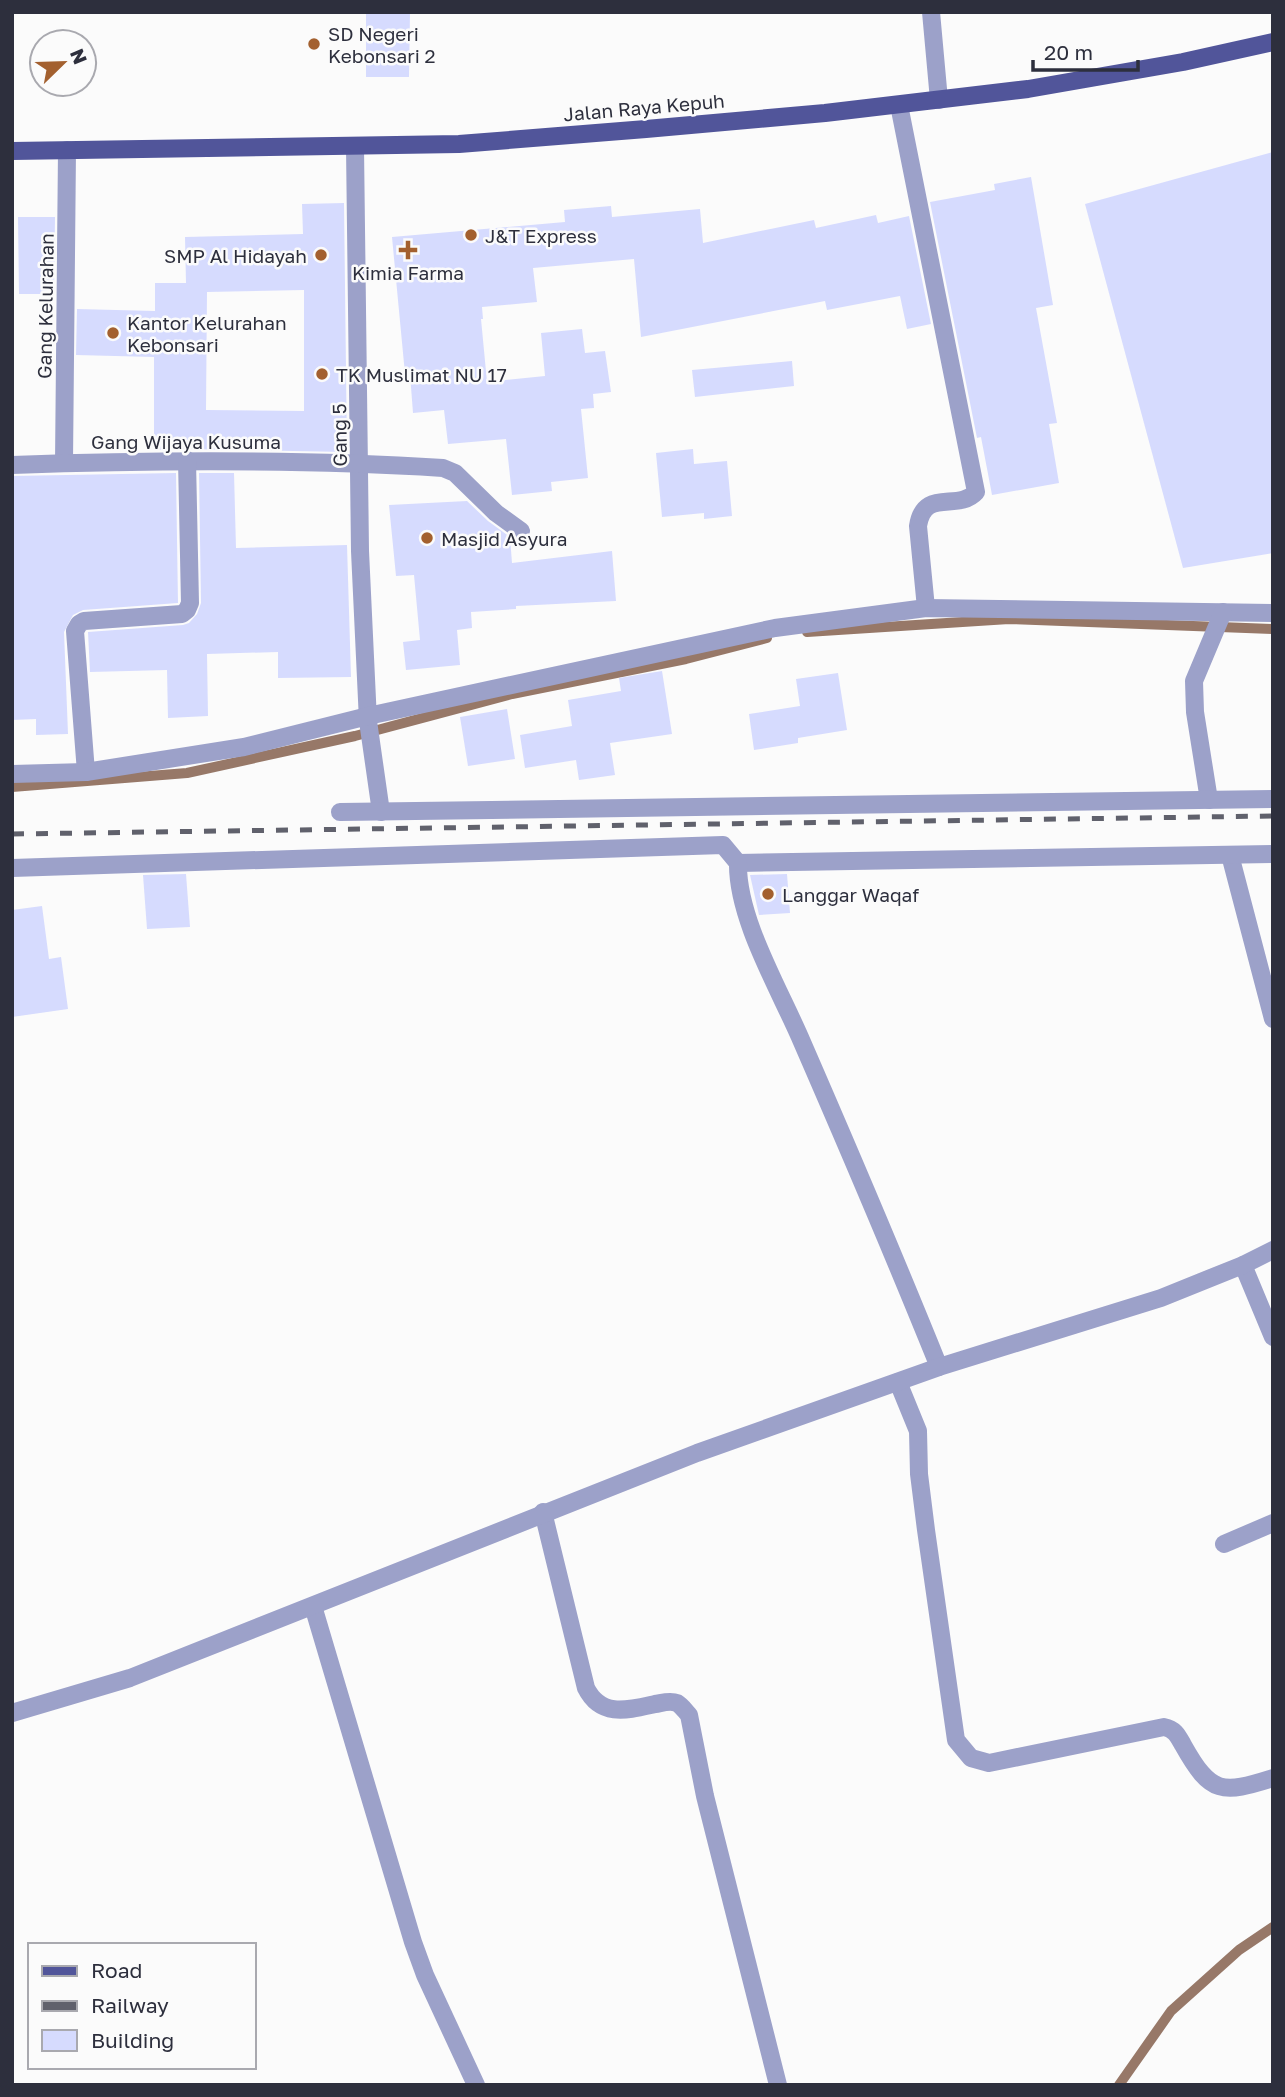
<svg xmlns="http://www.w3.org/2000/svg" width="1285" height="2097" viewBox="0 0 1285 2097" font-family="'Golos Text',sans-serif">
	<style>
		.lines { fill: none; stroke-linecap: round; stroke-linejoin: round }
		.stream { stroke: #977868; stroke-width: 10 }
		.building { fill: #d6dbfe; fill-rule: evenodd }
		.street { stroke: #9ca1c9; stroke-width: 18 }
		.primary { stroke: #51559a; stroke-width: 18 }
		.rail { stroke: #60616c; stroke-width: 5; stroke-dasharray: 12 12; stroke-linecap: butt }
		.poi-dot { fill: #a3602f; stroke: #fbfbfb; stroke-width: 2.5 }
		.labels { text-anchor: middle; dominant-baseline: central; stroke-width: 5; stroke-linejoin: round; paint-order: stroke }
		.poi-label { font-size: 19px; fill: #2d2f3d; stroke: #fbfbfb; text-anchor: start }
		.street-label { font-size: 19px; fill: #2d2f3d; stroke: #fbfbfb }
	</style>
	<rect width="100%" height="100%" fill="#fbfbfb"/>
	<g class="lines">
		<g class="stream">
			<path d="M807,632L1009,619L1273,629"/>
			<path d="M12,787L187,773L355,736L512,694L686,659L767,638"/>
			<path d="M1119,2085L1171,2011L1239,1950L1273,1927"/>
		</g>
	</g>
	<g class="building">
		<path d="M366,12H410L409,77H366Z"/>
		<path d="M1273,152V553L1183,568L1085,204Z"/>
		<path d="M1031,177L1053,305L1036,308L1057,423L1049,424L1059,483L992,495L981,437L977,438L930,202L995,190L994,184Z"/>
		<path d="M344,203L347,452L187,449L154,450V357L76,355L77,309L155,311V283H186L185,237L303,234L302,204ZM304,290V411L206,410L207,292Z"/>
		<path d="M611,206L612,217L700,209L703,243L814,220L816,228L876,215L878,223L909,216L931,324L907,329L900,296L827,310L825,301L641,337L634,259L533,268L537,302L482,307L483,319H481L487,382L545,376L541,333L582,329L585,353L605,351L611,392L593,394L594,408L581,409L588,478L551,482L552,491L512,495L506,439L448,444L444,410L413,413L410,374H405L392,237L565,222L564,210Z"/>
		<path d="M18,217H55L54,294H19Z"/>
		<path d="M792,361L794,386L695,397L692,370Z"/>
		<path d="M693,449L694,464L727,461L732,516L704,519V513L662,517L656,453Z"/>
		<path d="M176,473L178,603L83,610L73,615L64,632L68,734L36,735V719L12,720V476Z"/>
		<path d="M199,473H234L236,548L347,545L351,677L278,678V652L207,654L208,716L168,718L167,670L90,672L88,632L183,625L189,623L197,614L201,603Z"/>
		<path d="M467,501L488,521L510,537L512,563L612,551L616,601L516,606V609L471,612L472,628L457,630L460,665L406,670L403,642L420,640L414,575L396,576L389,505Z"/>
		<path d="M662,671L672,734L610,743L615,775L579,780L576,760L525,768L520,735L572,726L568,700L621,691L619,678Z"/>
		<path d="M838,673L847,730L798,738V743L754,750L749,714L800,706L796,679Z"/>
		<path d="M507,709L515,759L468,766L460,717Z"/>
		<path d="M186,874L190,927L147,929L143,875Z"/>
		<path d="M787,874L790,913L759,915L750,875Z"/>
		<path d="M42,906L49,959L61,957L68,1009L12,1017V910Z"/>
	</g>
	<g class="lines">
		<g class="street">
			<path d="M931,12L939,100"/>
			<path d="M899,105L976,492C958,512 924,487 918,526L926,608"/>
			<path d="M355,147L360,551L368,721L381,812"/>
			<path d="M64,463L67,150"/>
			<path d="M12,465C156,460 299,459 443,468L455,473L496,513L521,531"/>
			<path d="M86,772L75,631L79,624L84,621L182,614L187,610L190,603L187,460"/>
			<path d="M12,774L86,772L244,747L368,716L775,628L926,608L1273,613"/>
			<path d="M1209,800L1195,712L1194,681L1223,612"/>
			<path d="M340,812L1273,799"/>
			<path d="M1230,855L1273,1019"/>
			<path d="M738,863L1273,854"/>
			<path d="M12,868L723,845L738,863C737,919 780,990 802,1042C849,1150 895,1258 939,1367"/>
			<path d="M1243,1265L1273,1337"/>
			<path d="M898,1382L918,1431L919,1474L926,1530L956,1740L971,1758L989,1763L1164,1727C1175,1729 1178,1736 1183,1745C1211,1795 1222,1794 1273,1778"/>
			<path d="M543,1512L586,1688C601,1718 628,1710 655,1704C662,1703 670,1700 677,1703C682,1706 685,1711 689,1715L705,1796L778,2085"/>
			<path d="M1224,1544L1273,1523"/>
			<path d="M313,1606L413,1942L425,1975L476,2085"/>
			<path d="M12,1713L130,1678L697,1453L939,1367L1161,1298L1243,1265L1273,1250"/>
		</g>
		<path class="primary" d="M12,151L459,144L646,129L825,113L1028,89L1183,62L1273,42"/>
		<path class="rail" d="M12,834L1273,816"/>
	</g>
	<g class="poi-dot">
		<circle cx="314" cy="44" r="7"/>
		<circle cx="471" cy="235" r="7"/>
		<path d="M404.5 239.5h7v7h7v7h-7v7h-7v-7h-7v-7h7z"/>
		<circle cx="321" cy="255" r="7"/>
		<circle cx="113" cy="333" r="7"/>
		<circle cx="322" cy="374" r="7"/>
		<circle cx="427" cy="538" r="7"/>
		<circle cx="768" cy="894" r="7"/>
	</g>
	<g class="labels">
		<g class="poi-label">
			<text x="328" y="33">SD Negeri<tspan x="328" dy="22">Kebonsari 2</tspan></text>
			<text x="485" y="235">J&amp;T Express</text>
			<text x="307" y="255" text-anchor="end">SMP Al Hidayah</text>
			<text x="408" y="272" text-anchor="middle">Kimia Farma</text>
			<text x="127" y="322">Kantor Kelurahan<tspan x="127" dy="22">Kebonsari</tspan></text>
			<text x="336" y="374">TK Muslimat NU 17</text>
			<text x="441" y="538">Masjid Asyura</text>
			<text x="782" y="894">Langgar Waqaf</text>
		</g>
		<g class="street-label">
			<text transform="translate(644 107) rotate(-5)">Jalan Raya Kepuh</text>
			<text transform="translate(45 306) rotate(-89)">Gang Kelurahan</text>
			<text transform="translate(339 435) rotate(-91)">Gang 5</text>
			<text x="186" y="441">Gang Wijaya Kusuma</text>
		</g>
	</g>
	<rect width="1285" height="2097" fill="none" stroke="#2d2f3d" stroke-width="28"/>
	<rect x="28" y="1943" width="228" height="126" fill="#fbfbfb" stroke="#a9a9af" stroke-width="2"/>
	<rect x="42" y="1966" width="35" height="10" fill="#51559a" stroke="#a9a9af" stroke-width="2"/>
	<text x="91" y="1978" font-size="21" fill="#2d2f3d">Road</text>
	<rect x="42" y="2001" width="35" height="10" fill="#60616c" stroke="#a9a9af" stroke-width="2"/>
	<text x="91" y="2013" font-size="21" fill="#2d2f3d">Railway</text>
	<rect x="42" y="2030" width="35" height="21" fill="#d6dbfe" stroke="#a9a9af" stroke-width="2"/>
	<text x="91" y="2048" font-size="21" fill="#2d2f3d">Building</text>
	<g transform="translate(63 63) rotate(67)"><circle r="33" fill="#fbfbfb" stroke="#a9a9af" stroke-width="2"/>
	<path d="M0-5L12 26L0 18L-12 26Z" fill="#a3602f"/>
	<text y="-10" font-size="19" font-weight="bold" text-anchor="middle" fill="#2d2f3d">N</text>
	</g>
	<path d="M1033 60v10h105v-10" fill="none" stroke="#2d2f3d" stroke-width="3.5"/>
	<text x="1044" y="60" font-size="21" fill="#2d2f3d" stroke="#fbfbfb" stroke-width="5" paint-order="stroke">20 m</text>
</svg>
